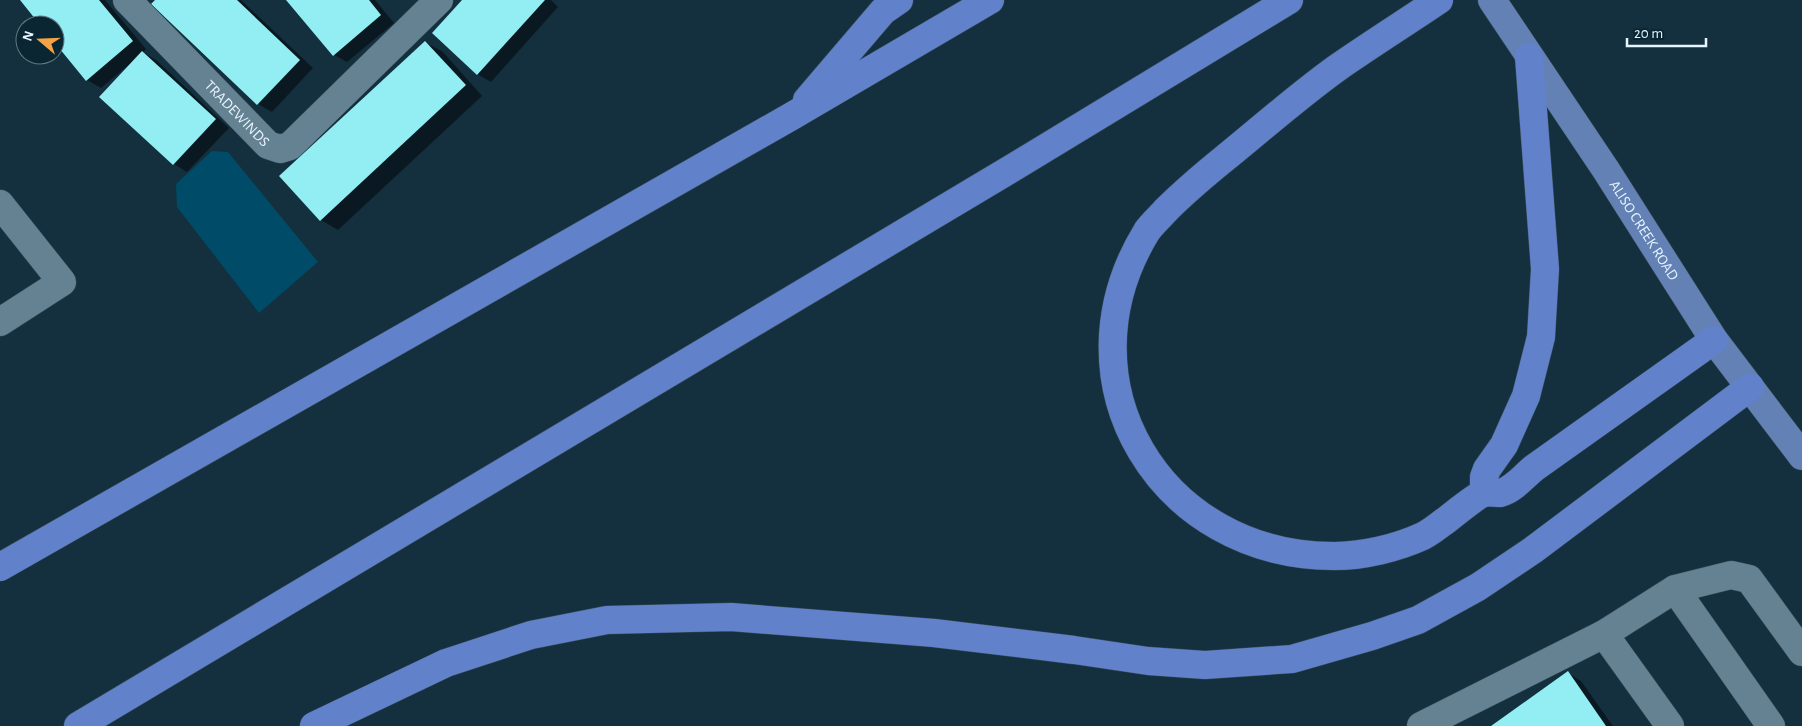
<svg xmlns="http://www.w3.org/2000/svg" width="1802" height="726" viewBox="0 0 1802 726" font-family="'Alegreya Sans',sans-serif">
	<style>
		.garden { fill: #004b67 }
		.shadow { fill: #0007 }
		.building { fill: #92eef2 }
		.lines { fill: none; stroke-linecap: round; stroke-linejoin: round }
		.minor-casing { stroke: #374d58; stroke-width: 29 }
		.major-casing { stroke: #374d58; stroke-width: 29 }
		.highway-casing { stroke: #374d58; stroke-width: 29 }
		.minor { stroke: #658292; stroke-width: 28 }
		.major { stroke: #6381b4; stroke-width: 28 }
		.highway { stroke: #6181cb; stroke-width: 28 }
		.labels { text-anchor: middle; dominant-baseline: central; stroke-width: 5; stroke-linejoin: round; paint-order: stroke }
		.street-label { font-size: 15px; fill: #e5f5fe; stroke: #0a2633 }
	</style>
	<rect width="100%" height="100%" fill="#14303e"/>
	<path class="garden" d="M212,151L228,152L318,262L259,313L177,207L176,184Z"/>
	<g class="shadow">
		<path d="M21,0H105L146,49L143,52L156,60L229,128L187,172L174,164L101,97L132,64L131,63L101,88L87,80L55,41V25H42Z"/>
		<path d="M157,0H241L313,68L272,112L258,104L153,4Z"/>
		<path d="M288,0H375L394,23L347,62L334,55Z"/>
		<path d="M464,0H551L558,7L491,82L477,74Z"/>
		<path d="M425,42L443,52L482,96L338,230L321,220L281,176Z"/>
		<path d="M1568,673L1581,681L1613,726H1493Z"/>
	</g>
	<g class="building">
		<path d="M20,0H99L133,41L86,81L55,43V25H40Z"/>
		<path d="M155,0H237L300,60L257,105L151,4Z"/>
		<path d="M286,0H369L381,15L333,56Z"/>
		<path d="M462,0H545L477,75L432,33Z"/>
		<path d="M425,41L466,85L320,221L279,176Z"/>
		<path d="M142,51L216,119L173,165L99,97Z"/>
		<path d="M1568,671L1606,726H1491Z"/>
	</g>
	<g class="lines">
		<g class="minor-casing">
			<g id="minor">
				<path id="s1" d="M127,0L268,145L280,149L290,146L439,0"/>
				<path d="M0,204L62,282L0,322"/>
				<path d="M1675,589L1771,726"/>
				<path d="M1604,634L1670,726"/>
				<path d="M1421,726L1604,634L1675,589L1731,575L1749,579L1802,652"/>
			</g>
		</g>
		<g class="major-casing">
			<g id="major">
				<path id="s2" d="M1492,0L1606,170L1714,340L1802,456"/>
			</g>
		</g>
		<g class="highway-casing">
			<g id="highway">
				<path d="M1439,0C1405,23 1370,45 1337,68C1298,96 1262,128 1225,158C1204,175 1184,192 1165,211C1159,218 1152,224 1147,231C1054,382 1161,557 1335,556C1363,556 1397,548 1423,536C1431,532 1438,526 1445,521C1453,515 1477,495 1484,493C1488,492 1495,493 1500,493C1513,490 1524,476 1534,468L1714,340"/>
				<path d="M807,100L883,11L899,0"/>
				<path d="M1484,493V477L1487,469L1504,445L1526,396L1541,337L1545,269L1529,57"/>
				<path d="M0,567L792,116L990,0"/>
				<path d="M78,726L1014,167L1289,0"/>
				<path d="M314,726L446,663L531,635L607,620L731,617L934,633L1074,650L1148,661L1205,665L1292,659L1372,636L1418,620L1478,587L1533,550L1750,387"/>
			</g>
		</g>
		<use href="#minor" class="minor"/>
		<use href="#major" class="major"/>
		<use href="#highway" class="highway"/>
	</g>
	<g class="labels">
		<g class="street-label">
			<text stroke="none"><textPath href="#s1" startOffset="158">TRADEWINDS</textPath></text>
			<text stroke="none"><textPath href="#s2" startOffset="276">ALISO CREEK ROAD</textPath></text>
		</g>
	</g>
	<g transform="translate(40 40) rotate(289)"><circle r="24" fill="#0a2633" stroke="#627984"/>
	<path d="M0-4L9 19L0 12L-9 19Z" fill="#f5a345"/>
	<text y="-8" font-size="14" font-weight="bold" text-anchor="middle" fill="#e5f5fe">N</text>
	</g>
	<path d="M1627 38v8h79v-8" fill="none" stroke="#e5f5fe" stroke-width="2.5"/>
	<text x="1634" y="38" font-size="15" fill="#e5f5fe" stroke="#0a2633" stroke-width="4" paint-order="stroke">20 m</text>
</svg>
